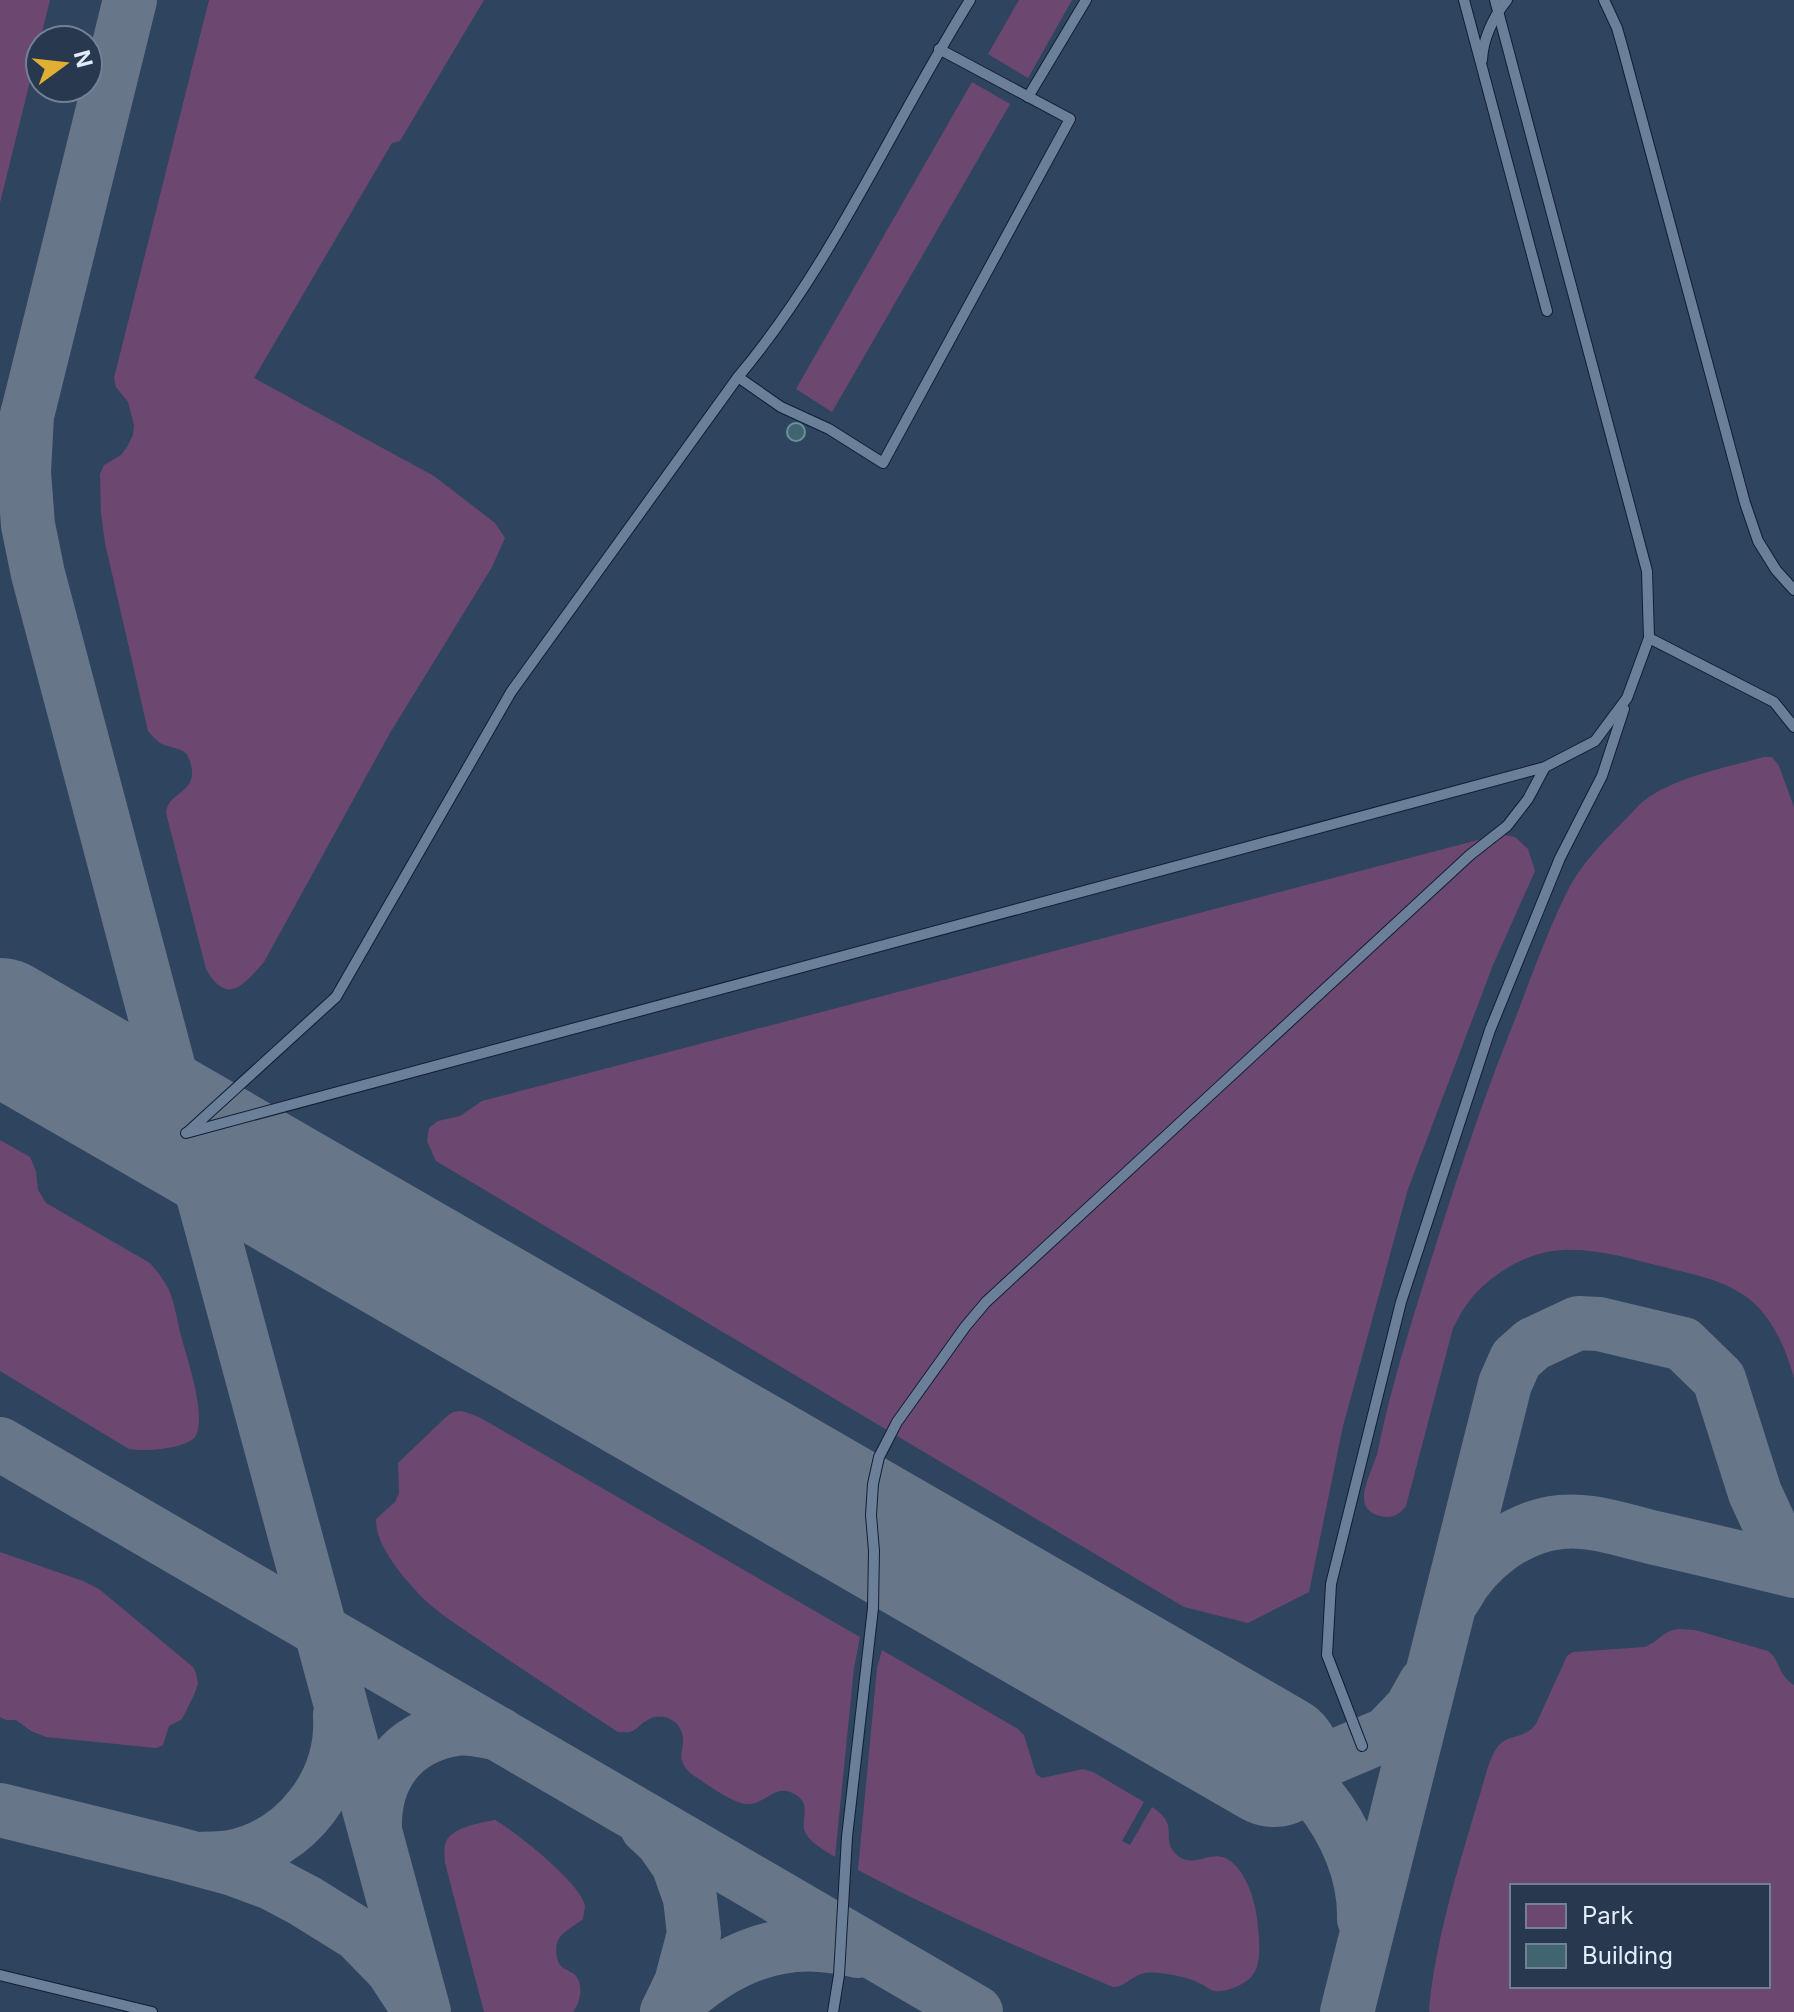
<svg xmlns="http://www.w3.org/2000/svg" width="1794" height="2012" viewBox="0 0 1794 2012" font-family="Inter,sans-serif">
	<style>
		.built { fill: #2f445f; fill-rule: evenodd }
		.green { fill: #6c4870; fill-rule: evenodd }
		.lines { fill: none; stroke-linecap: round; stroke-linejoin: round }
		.taxiway { stroke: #68768a; stroke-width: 54 }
		.runway { stroke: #68768a; stroke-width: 134 }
		.building { fill: #406470; stroke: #6c919e; stroke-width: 2 }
		.service-casing { stroke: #101f34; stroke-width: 12 }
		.service { stroke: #6b7f98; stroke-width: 10 }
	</style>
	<rect width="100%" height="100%" fill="#28394f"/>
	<path class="built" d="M0,0H1794V2012H0ZM40,40H88V88H40ZM1512,1886H1768V1986H1512Z"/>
	<g class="green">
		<path d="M0,0H50L0,203Z"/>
		<path d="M209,0H484L400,141L392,143L254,378L434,476L495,523L505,538L492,567L390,733L264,962C243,986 227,1006 206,969L166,813C168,791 198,794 191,765C188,747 176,750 162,744C157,741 152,736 148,731L105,543L101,513L100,474L104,465L121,455L127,447L133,435L134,425L128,402L116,387L114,378Z"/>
		<path d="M1019,0H1072L1028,78L988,54Z"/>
		<path d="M972,82L1010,104L832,412L796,389Z"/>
		<path d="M1764,757H1772L1779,766L1794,807V1378C1786,1350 1775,1323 1754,1303C1730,1281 1695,1275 1664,1267C1631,1259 1596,1248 1562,1250C1525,1252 1485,1277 1465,1307C1460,1314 1457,1321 1453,1328L1406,1506C1399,1515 1392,1519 1380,1516C1351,1509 1369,1478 1375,1460C1378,1453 1379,1444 1381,1436C1396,1369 1417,1304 1438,1238C1460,1169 1483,1100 1510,1032C1529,984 1546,933 1570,886C1584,861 1603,842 1624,821C1631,814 1637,806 1645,800C1675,777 1728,767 1764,757Z"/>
		<path d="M1501,834L1515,837L1528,849L1535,871L1493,965L1408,1189L1343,1426L1309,1592L1248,1623L1184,1607L436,1161L427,1141L429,1128L438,1121L460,1116L482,1101Z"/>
		<path d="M0,1140L30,1157L36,1171L38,1190L46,1203L150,1263C157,1271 163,1279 168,1288C175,1303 177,1320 181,1336C188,1361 197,1388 199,1414C199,1421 199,1432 195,1437C185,1449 143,1452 129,1449L0,1371Z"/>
		<path d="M462,1411L479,1417L860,1637L854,1668L835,1857C826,1851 812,1844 806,1834C798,1821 816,1802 790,1792C774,1786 765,1803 750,1804C735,1806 704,1782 690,1773C673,1755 687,1750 682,1733C677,1717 659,1712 646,1721C640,1724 637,1730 630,1732C626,1733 623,1732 618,1732C573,1703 529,1674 485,1644C466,1630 443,1617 426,1601C407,1582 375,1547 376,1519L395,1502L399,1493L398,1463L446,1417L453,1412Z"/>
		<path d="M0,1552L83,1581L99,1589L193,1667L196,1673L198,1684L194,1695L182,1719L169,1726L163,1745L156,1748L46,1737L31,1731L16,1720H6L0,1717Z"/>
		<path d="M1679,1629L1695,1630L1768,1651C1781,1661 1777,1674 1794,1685V2012H1430L1429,2009C1437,1927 1465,1848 1487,1770C1490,1762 1493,1751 1500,1744C1510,1734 1525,1739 1536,1724L1567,1656L1573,1652L1645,1647C1660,1641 1662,1631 1679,1629ZM1512,1886H1768V1986H1512Z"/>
		<path d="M882,1650L1018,1729L1024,1735L1036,1774L1042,1778L1083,1769L1093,1772L1144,1802L1122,1841L1130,1845L1152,1807C1181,1826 1160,1837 1175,1853C1194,1874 1214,1841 1236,1866C1253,1886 1258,1914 1259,1940C1260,1965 1258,1979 1233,1988C1227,1990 1221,1992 1215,1991C1209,1990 1205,1985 1199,1983C1188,1977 1158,1971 1145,1973C1132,1975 1126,1987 1113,1987C1026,1951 941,1914 858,1870L877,1668Z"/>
		<path d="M495,1820C515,1831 582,1884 585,1906C585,1908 583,1917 583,1919C576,1925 563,1931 558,1940C555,1946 556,1959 560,1965C564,1970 572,1971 576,1976C584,1986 580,2003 573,2012H484L445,1863C445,1856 443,1849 446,1842C452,1827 480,1823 495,1820Z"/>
	</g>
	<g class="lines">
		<g class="taxiway">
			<path d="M27,415L24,472L28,525L38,574L186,1133L424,2012"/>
			<path d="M19,448L130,0"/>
			<path d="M0,1444L976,2012"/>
			<path d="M1455,1597C1475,1559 1517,1526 1561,1522C1591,1519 1622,1530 1651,1537C1699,1548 1746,1559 1794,1571"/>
			<path d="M1274,1760C1288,1771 1307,1782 1318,1796C1346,1830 1365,1875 1364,1919"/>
			<path d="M1274,1760L1302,1763L1328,1759L1387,1734L1411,1709L1425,1684"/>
			<path d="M0,1810L174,1853L233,1869L271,1883L305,1901L358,1934L392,1969L413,2001"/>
			<path d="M647,1827L662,1841L678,1864L690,1898L694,1934L681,1983L667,2012"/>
			<path d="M375,1830C373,1777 402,1737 456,1729C471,1727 485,1731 499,1734"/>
			<path d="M199,1859C209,1858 221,1859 231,1857C297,1844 344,1782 340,1715"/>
			<path d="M667,2012C710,1971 760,1940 821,1945C834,1946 845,1947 857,1951"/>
			<path d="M1347,2012L1505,1384L1516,1359L1533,1344L1578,1323L1599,1324L1683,1344L1719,1379L1755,1493L1773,1532L1788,1551L1794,1556"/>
		</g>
		<path class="runway" d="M0,1025L1274,1760"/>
	</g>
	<circle class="building" cx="796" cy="432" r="9"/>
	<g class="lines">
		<g class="service-casing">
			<g id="service">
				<path d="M1464,0L1547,311"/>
				<path d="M1604,0L1617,28L1623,49L1745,503L1758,541L1776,570L1794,590"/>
				<path d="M1482,60C1483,39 1493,17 1507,0"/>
				<path d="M1028,97L1086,0"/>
				<path d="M738,377L781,407L829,429L883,463L1070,119L939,49"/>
				<path d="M1649,638L1774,702L1794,727"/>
				<path d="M188,1132L336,997L511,692L738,377C833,264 892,125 970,0"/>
				<path d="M186,1133L1545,767L1595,741L1627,698L1649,638L1647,571L1495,0"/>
				<path d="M1362,1746L1327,1655L1331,1584L1401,1302L1490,1030L1560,858L1602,776L1624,709"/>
				<path d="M0,1975L152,2012"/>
				<path d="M833,2012L839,1975L847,1837L873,1608L874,1551L871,1515L873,1484L879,1457L897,1422L965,1327L986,1302L1470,855L1507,826L1528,799L1545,767"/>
			</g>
		</g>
		<use href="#service" class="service"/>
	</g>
	<rect x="1510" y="1884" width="260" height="104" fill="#28394f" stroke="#728194" stroke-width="2"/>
	<rect x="1526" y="1904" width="40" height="24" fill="#6c4870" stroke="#728194" stroke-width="2"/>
	<text x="1582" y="1924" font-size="24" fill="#e2edfb">Park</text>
	<rect x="1526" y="1944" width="40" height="24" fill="#406470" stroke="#728194" stroke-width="2"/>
	<text x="1582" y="1964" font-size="24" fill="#e2edfb">Building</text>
	<g transform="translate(64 64) rotate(75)"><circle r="38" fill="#28394f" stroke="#728194" stroke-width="2"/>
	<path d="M0-6L14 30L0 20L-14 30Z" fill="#e1af34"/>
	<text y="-12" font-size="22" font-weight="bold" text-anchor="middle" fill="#e2edfb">N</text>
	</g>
</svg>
